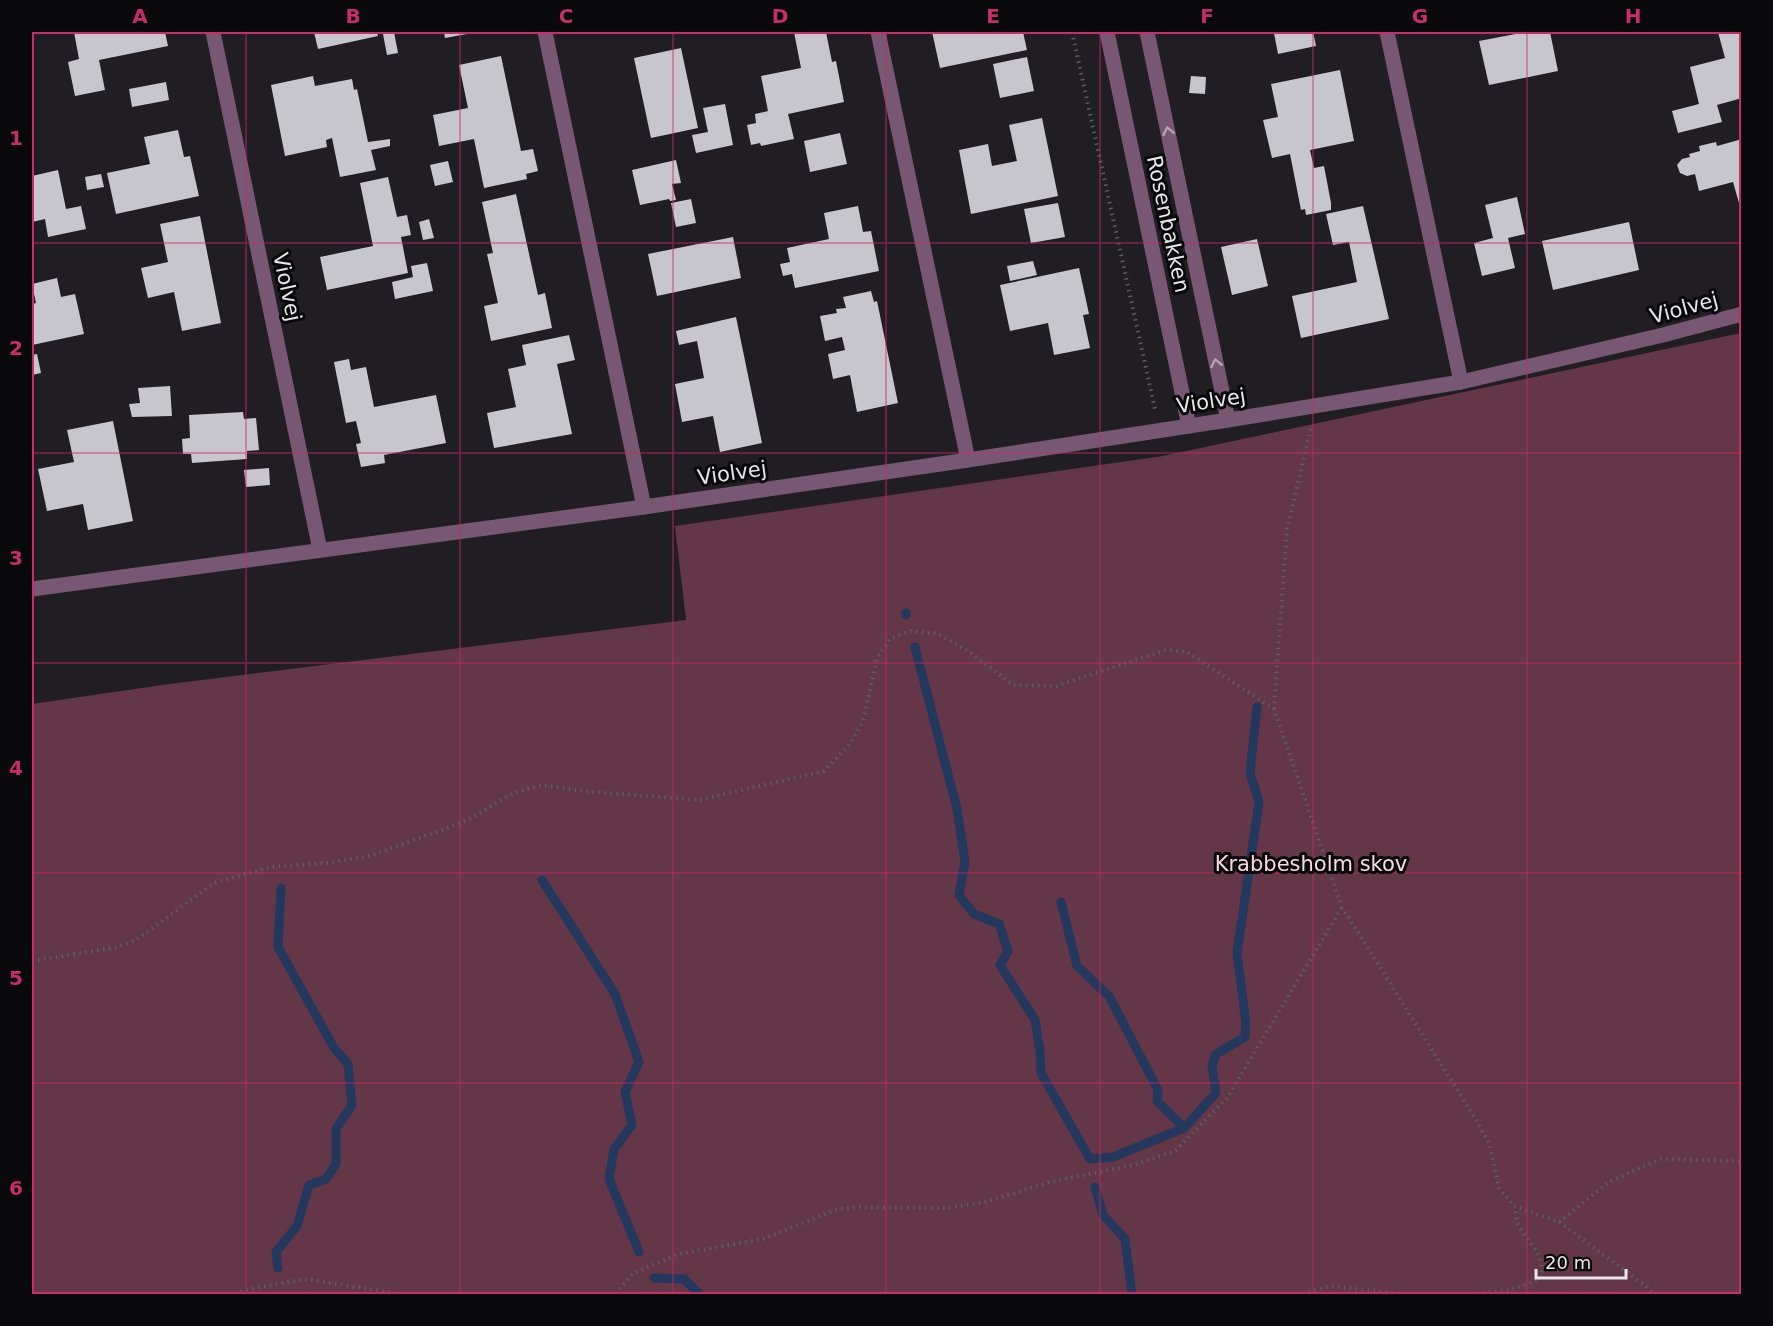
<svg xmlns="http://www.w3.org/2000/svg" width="1773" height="1326" viewBox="0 0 1773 1326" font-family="'DejaVu Sans',sans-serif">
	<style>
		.forest { fill: #633648 }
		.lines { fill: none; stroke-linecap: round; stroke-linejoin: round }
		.stream { stroke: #23385c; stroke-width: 9 }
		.building { fill: #c6c6cc }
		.path { stroke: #5f5d60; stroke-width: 4; stroke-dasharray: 1.5 4.5; stroke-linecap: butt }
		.minor { stroke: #775772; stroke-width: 15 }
		.oneway { stroke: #b5a6b3 }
		.grid { fill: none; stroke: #c62d69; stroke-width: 1.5; stroke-opacity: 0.55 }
		.labels { text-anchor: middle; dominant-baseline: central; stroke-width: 6; stroke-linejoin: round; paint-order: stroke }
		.street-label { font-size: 21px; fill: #e7e6e8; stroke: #09080a }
		.park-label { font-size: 21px; fill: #f8d7e3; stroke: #09080a }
		.neatline { fill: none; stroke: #c62d69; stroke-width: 2 }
		.grid-label { font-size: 20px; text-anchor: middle; font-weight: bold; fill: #c62d69 }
	</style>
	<rect width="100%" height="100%" fill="#201e22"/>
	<path class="forest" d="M1741,333V1294H32V704L162,685L686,620L675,526L1163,456Z"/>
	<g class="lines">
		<g class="stream">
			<path d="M906,613V615"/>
			<path d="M915,647L957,809L965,862L959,895L974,914L999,924L1008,951L1000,965L1035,1020L1040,1051L1041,1073L1090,1159L1113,1157L1184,1128L1216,1093L1212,1065L1216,1054L1245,1037L1246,1024L1237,953L1259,802L1250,773L1257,707"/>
			<path d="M542,880L615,994L639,1062L625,1092L632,1125L614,1149L609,1179L639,1252"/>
			<path d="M1061,902L1077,966L1109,996L1158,1090L1157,1101L1184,1128"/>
			<path d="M1095,1187L1103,1215L1125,1239L1132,1294"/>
			<path d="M278,1268L276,1252L297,1226L309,1185L326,1179L336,1164V1129L352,1105L348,1064L334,1048L278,947L281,888"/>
			<path d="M654,1278L684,1279L699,1294"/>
		</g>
	</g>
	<g class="building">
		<path d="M74,32H165L168,46L99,60L105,90L75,96L68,62L79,59Z"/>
		<path d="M314,32H377L378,36L318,49Z"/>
		<path d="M394,32L398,53L387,55L383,34Z"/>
		<path d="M444,32H472V33L445,38Z"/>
		<path d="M794,32H826L832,62L836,61L844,102L788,114L794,139L761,146L760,143L751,145L747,125L756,123L755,114L768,111L761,76L801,68Z"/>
		<path d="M932,32H1023L1027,50L940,68Z"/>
		<path d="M1277,32H1313L1316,46L1278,54L1274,33Z"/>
		<path d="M1526,32H1550L1558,71L1489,85L1479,41Z"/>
		<path d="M1718,32H1742V98L1717,105L1722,122L1678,133L1672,111L1699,104L1690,67L1725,58Z"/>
		<path d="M681,48L698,128L651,138L634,58Z"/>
		<path d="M501,56L521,151L533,149L538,171L526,174L527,179L484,188L474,139L439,146L433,115L468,108L459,65Z"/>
		<path d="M1027,57L1034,91L1000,98L993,64Z"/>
		<path d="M1340,70L1354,141L1310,150L1314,168L1324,166L1331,203V210L1306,215L1305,209L1301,210L1290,154L1272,158L1263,120L1278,117L1271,84Z"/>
		<path d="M313,76L315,86L352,79L354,90L357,89L368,142L390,139V146L371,150L376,170L340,177L332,138L326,140L327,147L285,156L271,85Z"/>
		<path d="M1191,76L1206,77L1205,94L1189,93Z"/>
		<path d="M166,82L169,100L132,107L129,89Z"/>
		<path d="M725,104L733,145L696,153L692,135L708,132L703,108Z"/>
		<path d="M1042,118L1058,196L971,214L959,150L988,144L992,166L1017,161L1009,125Z"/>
		<path d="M178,130L184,157L190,156L199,196L116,214L107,173L150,164L144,137Z"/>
		<path d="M840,133L847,164L810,172L804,141Z"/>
		<path d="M1742,139V210H1741L1733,182L1699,191L1695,174L1687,176L1680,173L1677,165L1682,159L1690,157L1689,154L1700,151L1699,146L1716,142L1717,146Z"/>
		<path d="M676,160L681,183L672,184L676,200L670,201L669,199L640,205L632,170Z"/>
		<path d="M448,161L453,182L435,186L430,165Z"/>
		<path d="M58,170L66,209L81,206L86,229L48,237L45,219L32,222V176Z"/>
		<path d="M101,174L104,187L87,190L85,177Z"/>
		<path d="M388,177L397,217L407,215L411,235L401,237L408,273L327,290L320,257L373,246L360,183Z"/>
		<path d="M516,194L538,295L545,293L552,328L491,341L484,306L498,303L487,254L493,253L482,202Z"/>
		<path d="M1517,197L1525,234L1508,238L1515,268L1482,276L1474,243L1493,238L1485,205Z"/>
		<path d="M691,199L696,223L676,227L671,203Z"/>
		<path d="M1058,203L1065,237L1031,243L1024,209Z"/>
		<path d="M858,206L863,232L871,231L879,271L795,288L792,274L783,276L780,264L790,262L787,248L829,239L824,213Z"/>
		<path d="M1363,206L1389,319L1301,338L1292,296L1357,282L1349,242L1333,245L1326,214Z"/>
		<path d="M200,216L221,323L182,331L174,292L148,298L141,268L168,262L160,224Z"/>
		<path d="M429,219L434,238L423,240L419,222Z"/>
		<path d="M1629,222L1639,270L1553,290L1542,241Z"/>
		<path d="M733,237L741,278L657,296L648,254Z"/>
		<path d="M1257,239L1268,286L1232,295L1221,247Z"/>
		<path d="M1033,261L1037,275L1010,281L1007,266Z"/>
		<path d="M427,263L433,291L395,299L392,282L413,277L411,266Z"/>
		<path d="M1079,268L1089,314L1083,315L1090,348L1054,355L1048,323L1010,331L1000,285Z"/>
		<path d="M57,278L61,297L75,294L84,334L32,345V304L36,303L32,284Z"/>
		<path d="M871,291L874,302L877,301L898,403L857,412L850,375L833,379L828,354L845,350L842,337L825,341L820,316L837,313L836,309L846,308L843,297Z"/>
		<path d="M736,317L762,443L720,452L713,416L682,422L675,384L704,378L697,341L679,345L676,331Z"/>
		<path d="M569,335L575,360L557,364L572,434L494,448L487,413L516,407L508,369L526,365L522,345Z"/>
		<path d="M37,354L41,373L32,375V355Z"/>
		<path d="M349,359L351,370L366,367L374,407L436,395L446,443L384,455L385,463L361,467L356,444L361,443L356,421L346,423L334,362Z"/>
		<path d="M170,386L172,416L132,417L129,404L140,403L138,388Z"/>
		<path d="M243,412L244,419L256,418L259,450L247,451V459L192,463L191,454H183L182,439L190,438L189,415Z"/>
		<path d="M113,421L133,521L88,530L83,504L47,511L38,469L74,462L67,430Z"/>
		<path d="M269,468L270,485L246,487L244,470Z"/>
	</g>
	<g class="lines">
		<g class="path">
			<path d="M1072,32L1155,409"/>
			<path d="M1274,709L1287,529L1311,428"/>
			<path d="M32,961L118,947L136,940L214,883L271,867L326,863L370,856L466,821L515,792L542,785L583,791L699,800L824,771L850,744L863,721L877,658L890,639L910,631L938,634L971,653L1013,685L1056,686L1166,650L1187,652L1274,709L1342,907L1478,1123L1490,1146L1499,1188L1514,1206L1559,1222L1646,1286L1653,1294"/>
			<path d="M1559,1222L1609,1182L1660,1159L1742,1161"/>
			<path d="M235,1294L245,1290L304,1279L402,1294"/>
			<path d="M616,1294L632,1274L678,1254L763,1239L835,1210L859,1207L946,1208L985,1202L1050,1182L1134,1165L1175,1151L1227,1098L1342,907"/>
			<path d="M1303,1294L1330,1286L1403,1294"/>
			<path d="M1471,1294L1511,1290L1540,1279C1547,1255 1529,1245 1519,1226C1516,1221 1516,1213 1515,1207"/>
		</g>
		<g class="minor">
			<path d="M213,32L320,550"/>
			<path d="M545,32L644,507"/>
			<path d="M878,32L968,460"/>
			<path d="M1107,32L1189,426"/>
			<path d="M1147,32L1228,420"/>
			<path d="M1387,32L1461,382"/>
			<path d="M32,589L644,507L968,460L1228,420L1461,382L1663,335L1742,314"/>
		</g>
	</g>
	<defs><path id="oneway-chevron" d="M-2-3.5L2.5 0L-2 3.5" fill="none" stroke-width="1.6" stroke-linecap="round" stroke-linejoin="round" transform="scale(1.5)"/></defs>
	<g class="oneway">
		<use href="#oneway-chevron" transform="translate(1168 131) rotate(-102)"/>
		<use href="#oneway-chevron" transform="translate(1216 363) rotate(-102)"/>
	</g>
	<path class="grid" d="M246,32V1294M460,32V1294M673,32V1294M886,32V1294M1100,32V1294M1313,32V1294M1527,32V1294M32,243H1742M32,453H1742M32,663H1742M32,873H1742M32,1083H1742"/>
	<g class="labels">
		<g class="street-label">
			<text transform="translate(1168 224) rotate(78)">Rosenbakken</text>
			<text transform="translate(287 287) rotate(78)">Violvej</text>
			<text transform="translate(1684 308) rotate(-15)">Violvej</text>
			<text transform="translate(1211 401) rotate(-9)">Violvej</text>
			<text transform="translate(732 473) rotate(-8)">Violvej</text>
		</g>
		<g class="park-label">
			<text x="1311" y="864">Krabbesholm skov</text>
		</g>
	</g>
	<rect width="1773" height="1326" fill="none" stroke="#09080a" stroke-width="66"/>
	<path d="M1536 1269v9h90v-9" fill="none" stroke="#e7e6e8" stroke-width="3"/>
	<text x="1545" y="1269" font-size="18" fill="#e7e6e8" stroke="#09080a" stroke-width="4.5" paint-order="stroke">20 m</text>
	<rect x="33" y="33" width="1707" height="1260" class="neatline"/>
	<g class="grid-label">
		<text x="140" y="23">A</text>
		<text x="353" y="23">B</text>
		<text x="566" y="23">C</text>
		<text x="780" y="23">D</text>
		<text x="993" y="23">E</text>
		<text x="1207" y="23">F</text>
		<text x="1420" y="23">G</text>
		<text x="1633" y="23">H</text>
		<text x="16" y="145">1</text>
		<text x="16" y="355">2</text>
		<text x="16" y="565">3</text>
		<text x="16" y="775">4</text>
		<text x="16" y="985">5</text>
		<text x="16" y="1195">6</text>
	</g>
</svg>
